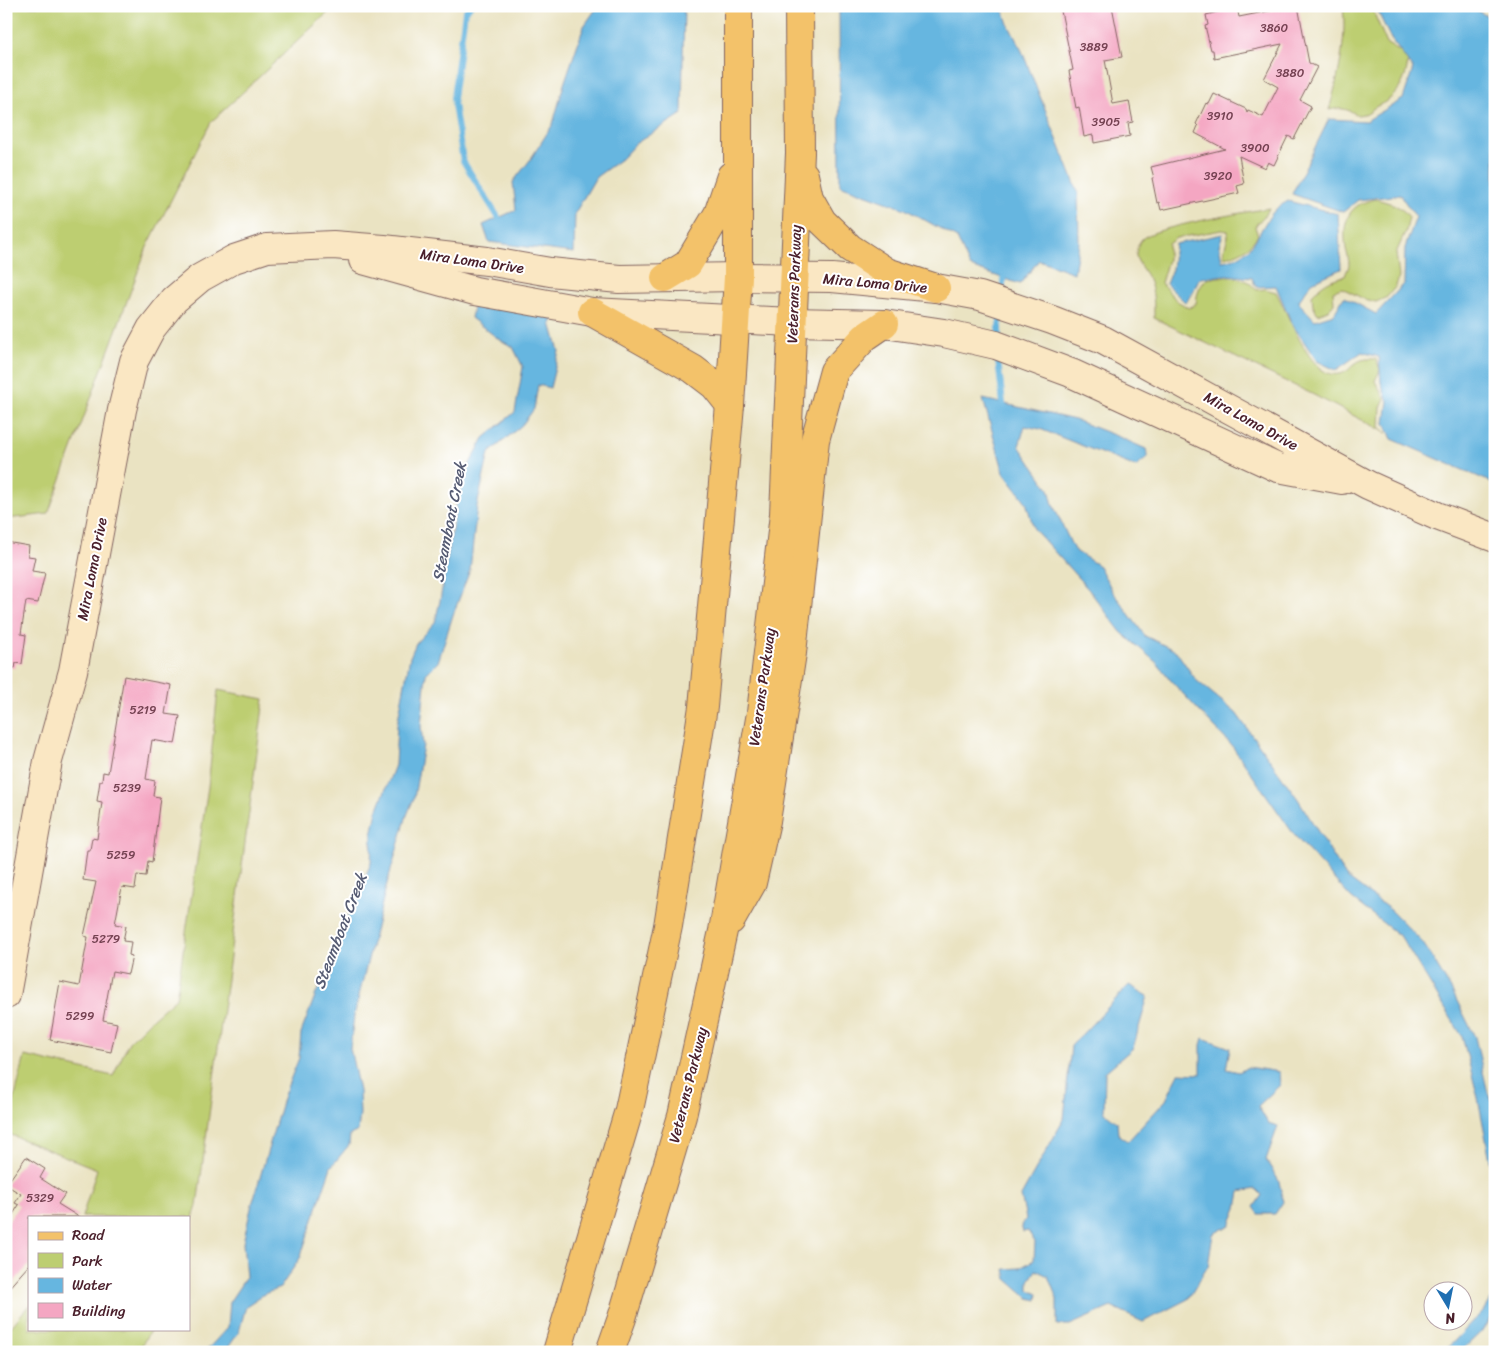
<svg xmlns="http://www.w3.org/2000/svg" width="1501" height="1358" viewBox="0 0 1501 1358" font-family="Sriracha,sans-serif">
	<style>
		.green { fill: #bdce71; stroke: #84764e }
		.water { fill: #66b6e0; stroke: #586a86 }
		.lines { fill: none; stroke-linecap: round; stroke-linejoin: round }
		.stream { stroke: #66b6e0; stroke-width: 6 }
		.building { fill: #f4a6c2 }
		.secondary-casing { stroke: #826460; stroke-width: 30 }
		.primary-casing { stroke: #826460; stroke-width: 30 }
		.secondary { stroke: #fae7c3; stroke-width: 28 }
		.primary { stroke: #f3c26a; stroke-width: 28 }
		.labels { text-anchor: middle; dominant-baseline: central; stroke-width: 4; stroke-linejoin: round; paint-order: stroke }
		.number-label { font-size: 12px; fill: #744151 }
		.street-label { font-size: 15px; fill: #4a1f2b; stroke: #fff }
		.water-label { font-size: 16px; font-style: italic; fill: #555b73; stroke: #fff }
	</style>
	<rect width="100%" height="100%" fill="#fff"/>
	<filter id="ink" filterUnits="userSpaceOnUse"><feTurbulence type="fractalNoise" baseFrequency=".02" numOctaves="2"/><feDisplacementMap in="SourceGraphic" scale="10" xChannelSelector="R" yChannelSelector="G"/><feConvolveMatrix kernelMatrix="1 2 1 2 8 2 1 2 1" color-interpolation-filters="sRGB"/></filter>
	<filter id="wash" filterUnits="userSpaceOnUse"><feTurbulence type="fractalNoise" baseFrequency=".0096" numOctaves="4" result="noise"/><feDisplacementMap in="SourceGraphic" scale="20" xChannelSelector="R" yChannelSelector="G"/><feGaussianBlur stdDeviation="1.12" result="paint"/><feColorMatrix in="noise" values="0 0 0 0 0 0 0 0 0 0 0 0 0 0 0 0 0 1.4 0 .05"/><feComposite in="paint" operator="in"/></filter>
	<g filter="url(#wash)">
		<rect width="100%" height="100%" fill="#eae3c2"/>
		<g class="green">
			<path d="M6,6H335L211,122L147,247L48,514L6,519Z"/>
			<path d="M1346,6H1367L1373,11L1387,44L1402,53L1408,62C1406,78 1400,93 1385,102C1378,106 1373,107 1369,113L1358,115C1347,109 1341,107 1329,110C1338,79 1347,40 1343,8Z"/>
			<path d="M1376,199C1390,203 1400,205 1409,217L1406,231L1396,253L1399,277L1396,286L1387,297L1376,302L1364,299L1342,288L1333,291L1334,303L1328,310L1318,314L1313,306L1312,295C1322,284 1330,279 1345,276C1346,272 1349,268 1349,264C1349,260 1347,253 1346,249C1342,222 1347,204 1376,199Z"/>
			<path d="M1269,208C1266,217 1259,219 1255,227L1258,235C1249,248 1240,254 1224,257C1223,247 1229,240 1228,231L1222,230L1176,238L1168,244V259L1161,283L1177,301L1189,308L1196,304C1197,296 1198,288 1203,282C1211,274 1240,276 1248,282C1251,284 1254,288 1257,290L1265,289L1276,292C1287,312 1305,360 1324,371C1328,374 1335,375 1339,374C1354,372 1350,357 1376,359L1380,370L1375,381L1385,398L1381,407L1380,427L1387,433L1312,394L1154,318C1154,305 1154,291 1149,280C1146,273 1138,264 1136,256C1136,251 1138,243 1142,239C1153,227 1248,212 1269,208Z"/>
			<path d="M218,690L264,699L197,1206L189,1230V1217H82L97,1169L6,1133L25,1056L113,1076L129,1042L152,1019L176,998L208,787Z"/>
			<path d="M29,1305V1329H151L138,1352H6V1333Z"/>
		</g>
		<g class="water">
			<path d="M598,6H684L682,114L635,144L621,159L596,177L575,213L574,253L489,242L483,225L516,210L513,182L530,160L553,124L564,84L584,26Z"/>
			<path d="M839,6H1002L1008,24L1022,51L1078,192L1079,243L1074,273L1039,260L1020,284L970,267L957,238L905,209L840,185Z"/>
			<path d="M1372,6H1477L1478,11L1495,20V484L1392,439L1385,423L1388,401L1381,383L1379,357L1362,352L1336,370L1317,361L1292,324L1276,286L1256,287L1252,278L1227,275L1200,278L1186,303L1166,284L1172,269L1175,244L1223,234L1219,245L1222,261C1256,257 1256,231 1275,210C1278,206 1284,204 1288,201L1338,214L1341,269L1312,282L1298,302L1315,320L1334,314L1344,297L1376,314L1404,284L1405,248L1416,217L1400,195L1358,200L1343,212L1292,194L1329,119L1366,121L1403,99L1413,69L1391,39L1376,8Z"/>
			<path d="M477,284L568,298L551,323L559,351L550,388L538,385L534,409L522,425L489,453L477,506L470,570L453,615L438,662L426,674L421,726L423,745L414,798L407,815L386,887L354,1016L350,1048L359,1091L360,1113L358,1131L350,1135L349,1145L331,1167L300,1258L280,1288L264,1294L246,1306L239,1332L225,1352H205L228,1327L230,1301L246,1277L243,1243L251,1208L284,1095L299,1058L301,1033L315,996L333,960L339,938L371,863L372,835L377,811L395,765L397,725L410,657L416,643L435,622L440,601L457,500L468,467L484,438L515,412L523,367L513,347L500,340L471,318Z"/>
			<path d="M983,399L1075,420L1119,437L1146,449L1148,457L1136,467L1040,429L1025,426L1019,446L1049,489L1053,505L1074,550L1099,566L1113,592L1145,636L1176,651L1196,680L1236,713L1298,799L1346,877L1392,911L1423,943L1452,991L1475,1037L1488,1093L1495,1105V1186L1478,1098L1462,1036L1401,937L1351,898L1295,836L1232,746L1173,683L1157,663L1121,632L1089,590L1034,529L1026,502L1004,473Z"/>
			<path d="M1129,985L1148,996L1133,1048L1105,1072L1104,1112L1117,1122L1118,1134L1128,1141L1166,1100L1179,1073L1201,1074V1045L1203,1038L1230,1048L1226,1069L1239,1072L1248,1067L1279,1072L1280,1085L1258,1106L1268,1123L1278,1126L1266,1160L1279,1181L1283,1202L1275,1214H1259L1254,1207L1262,1195L1256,1189L1240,1192L1237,1208L1230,1225L1213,1234L1208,1266L1188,1299L1143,1322L1111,1307L1070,1325H1057V1299L1048,1276L1036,1270L1029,1281V1290L1038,1294L1037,1300L1029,1298L1007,1279L1005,1269L1020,1268L1034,1260L1035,1242L1028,1231L1023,1232L1021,1225L1026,1219L1021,1196L1064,1119L1071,1046Z"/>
			<path d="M1495,1292V1311L1481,1332L1460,1352H1444L1483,1311Z"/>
		</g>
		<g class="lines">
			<g class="stream">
				<path d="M470,6L465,12L453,98L463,161L503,225"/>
				<path d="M1002,297L1004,272"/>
				<path d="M998,340L1001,310"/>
				<path d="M997,352L1004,412"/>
			</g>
		</g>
		<g id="blocks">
			<g class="building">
				<path d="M1060,6H1112L1122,57L1105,60L1113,104L1129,101L1133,122L1128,123L1130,136L1094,143L1093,135L1084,137L1079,107L1076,108L1069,71L1073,70Z"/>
				<path d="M1273,6H1298L1309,63L1317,67L1300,100L1311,106L1294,139L1288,136L1274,165L1268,162L1265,168L1239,156L1244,184L1237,186L1239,193L1161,210L1159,202L1157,203L1152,178H1154L1151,167L1225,149L1195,133L1198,126L1196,124L1206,103L1209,104L1214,94L1246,109L1247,113L1248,110L1263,117L1278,87L1264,79L1282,44L1214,58L1213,50H1211L1205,26L1208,25L1206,15L1237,7L1239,17L1274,10Z"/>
				<path d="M6,542L29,546L28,556L35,557L32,571L45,573L38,603L26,601L21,634L26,635L22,664L16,663L15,668L6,667Z"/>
				<path d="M124,676L171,685L166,714L180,716L175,744L152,740L146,779L155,781L153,796L160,797L152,862L148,861L146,876L137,875L135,889L122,887L115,924L126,926L123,941L131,942L129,955L132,956L128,974L112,971L103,1020L117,1023L111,1052L50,1040L60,982L79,986L88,937L84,936L96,882L83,880L87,850H90L92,838L97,839L102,802L97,801L100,781H102L103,772L108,773Z"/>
				<path d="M26,1157L45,1169L40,1178L65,1194L58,1204L79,1217H29V1265L6,1291V1225L19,1205L15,1203L21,1194L6,1185Z"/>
			</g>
		</g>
	</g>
	<g filter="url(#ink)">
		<use href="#blocks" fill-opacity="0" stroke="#826460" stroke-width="1"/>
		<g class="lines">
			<g class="secondary-casing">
				<g id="secondary">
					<path d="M363,260L475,291L592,312L792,322L884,324L944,333L996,345L1071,373L1278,468L1342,480"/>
					<path d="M6,995L48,761L73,671L122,410L134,361L151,329L174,300L200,278L234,259L267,248L333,245L384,249L487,261L550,272L619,279L738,277L832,278L936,288L980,296L1052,320L1103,340L1368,485L1437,516L1495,538"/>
				</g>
			</g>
			<g class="primary-casing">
				<g id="primary">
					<path d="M804,175L809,198L822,221L850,248L887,272L936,288"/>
					<path d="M665,278L688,264L718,214L731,176"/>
					<path d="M592,312L693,369L714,385L730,405"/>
					<path d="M731,920L752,883L766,821L792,653L815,440L834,371L865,337L884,324"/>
					<path d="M557,1352L629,1110L668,926L703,707L730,405L738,277V6"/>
					<path d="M610,1352L622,1318L682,1116L723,931L761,713L784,514L800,153L799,6"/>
				</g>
			</g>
			<use href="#secondary" class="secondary"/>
			<use href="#primary" class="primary"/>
		</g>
	</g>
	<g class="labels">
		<g class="number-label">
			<text x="1274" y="28">3860</text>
			<text x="1094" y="47">3889</text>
			<text x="1290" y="73">3880</text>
			<text x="1220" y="116">3910</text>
			<text x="1106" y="122">3905</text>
			<text x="1255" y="148">3900</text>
			<text x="1218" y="176">3920</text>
			<text x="143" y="710">5219</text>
			<text x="127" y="788">5239</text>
			<text x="121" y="855">5259</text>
			<text x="106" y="939">5279</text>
			<text x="80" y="1016">5299</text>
			<text x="40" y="1198">5329</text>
		</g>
		<g class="street-label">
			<text transform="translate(472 261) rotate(8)">Mira Loma Drive</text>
			<text transform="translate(875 283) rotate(5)">Mira Loma Drive</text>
			<text transform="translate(794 284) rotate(-88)">Veterans Parkway</text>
			<text transform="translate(1251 421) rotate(29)">Mira Loma Drive</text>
			<text transform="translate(92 569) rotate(-79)">Mira Loma Drive</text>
			<text transform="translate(762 687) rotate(-82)">Veterans Parkway</text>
			<text transform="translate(688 1085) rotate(-76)">Veterans Parkway</text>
		</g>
		<g class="water-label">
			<text transform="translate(449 522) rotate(-79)">Steamboat Creek</text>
			<text transform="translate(340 931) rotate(-69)">Steamboat Creek</text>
		</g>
	</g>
	<rect width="1501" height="1358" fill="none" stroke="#fff" stroke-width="25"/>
	<rect x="28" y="1216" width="162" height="115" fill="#ffffff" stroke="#b7a5aa"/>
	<rect x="38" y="1232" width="25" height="8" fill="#f3c26a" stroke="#b7a5aa"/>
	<text x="72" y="1240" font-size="15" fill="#4a1f2b">Road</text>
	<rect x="38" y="1253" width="25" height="15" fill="#bdce71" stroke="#b7a5aa"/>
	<text x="72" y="1266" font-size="15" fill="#4a1f2b">Park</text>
	<rect x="38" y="1278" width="25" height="15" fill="#66b6e0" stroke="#b7a5aa"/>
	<text x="72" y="1290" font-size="15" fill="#4a1f2b">Water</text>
	<rect x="38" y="1303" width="25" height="15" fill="#f4a6c2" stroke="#b7a5aa"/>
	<text x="72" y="1316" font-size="15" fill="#4a1f2b">Building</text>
	<g transform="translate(1448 1306) rotate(170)"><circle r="24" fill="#ffffff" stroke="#b7a5aa"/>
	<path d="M0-4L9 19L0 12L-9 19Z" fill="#1f6fb2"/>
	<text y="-8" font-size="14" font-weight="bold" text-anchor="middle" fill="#4a1f2b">N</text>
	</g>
</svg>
